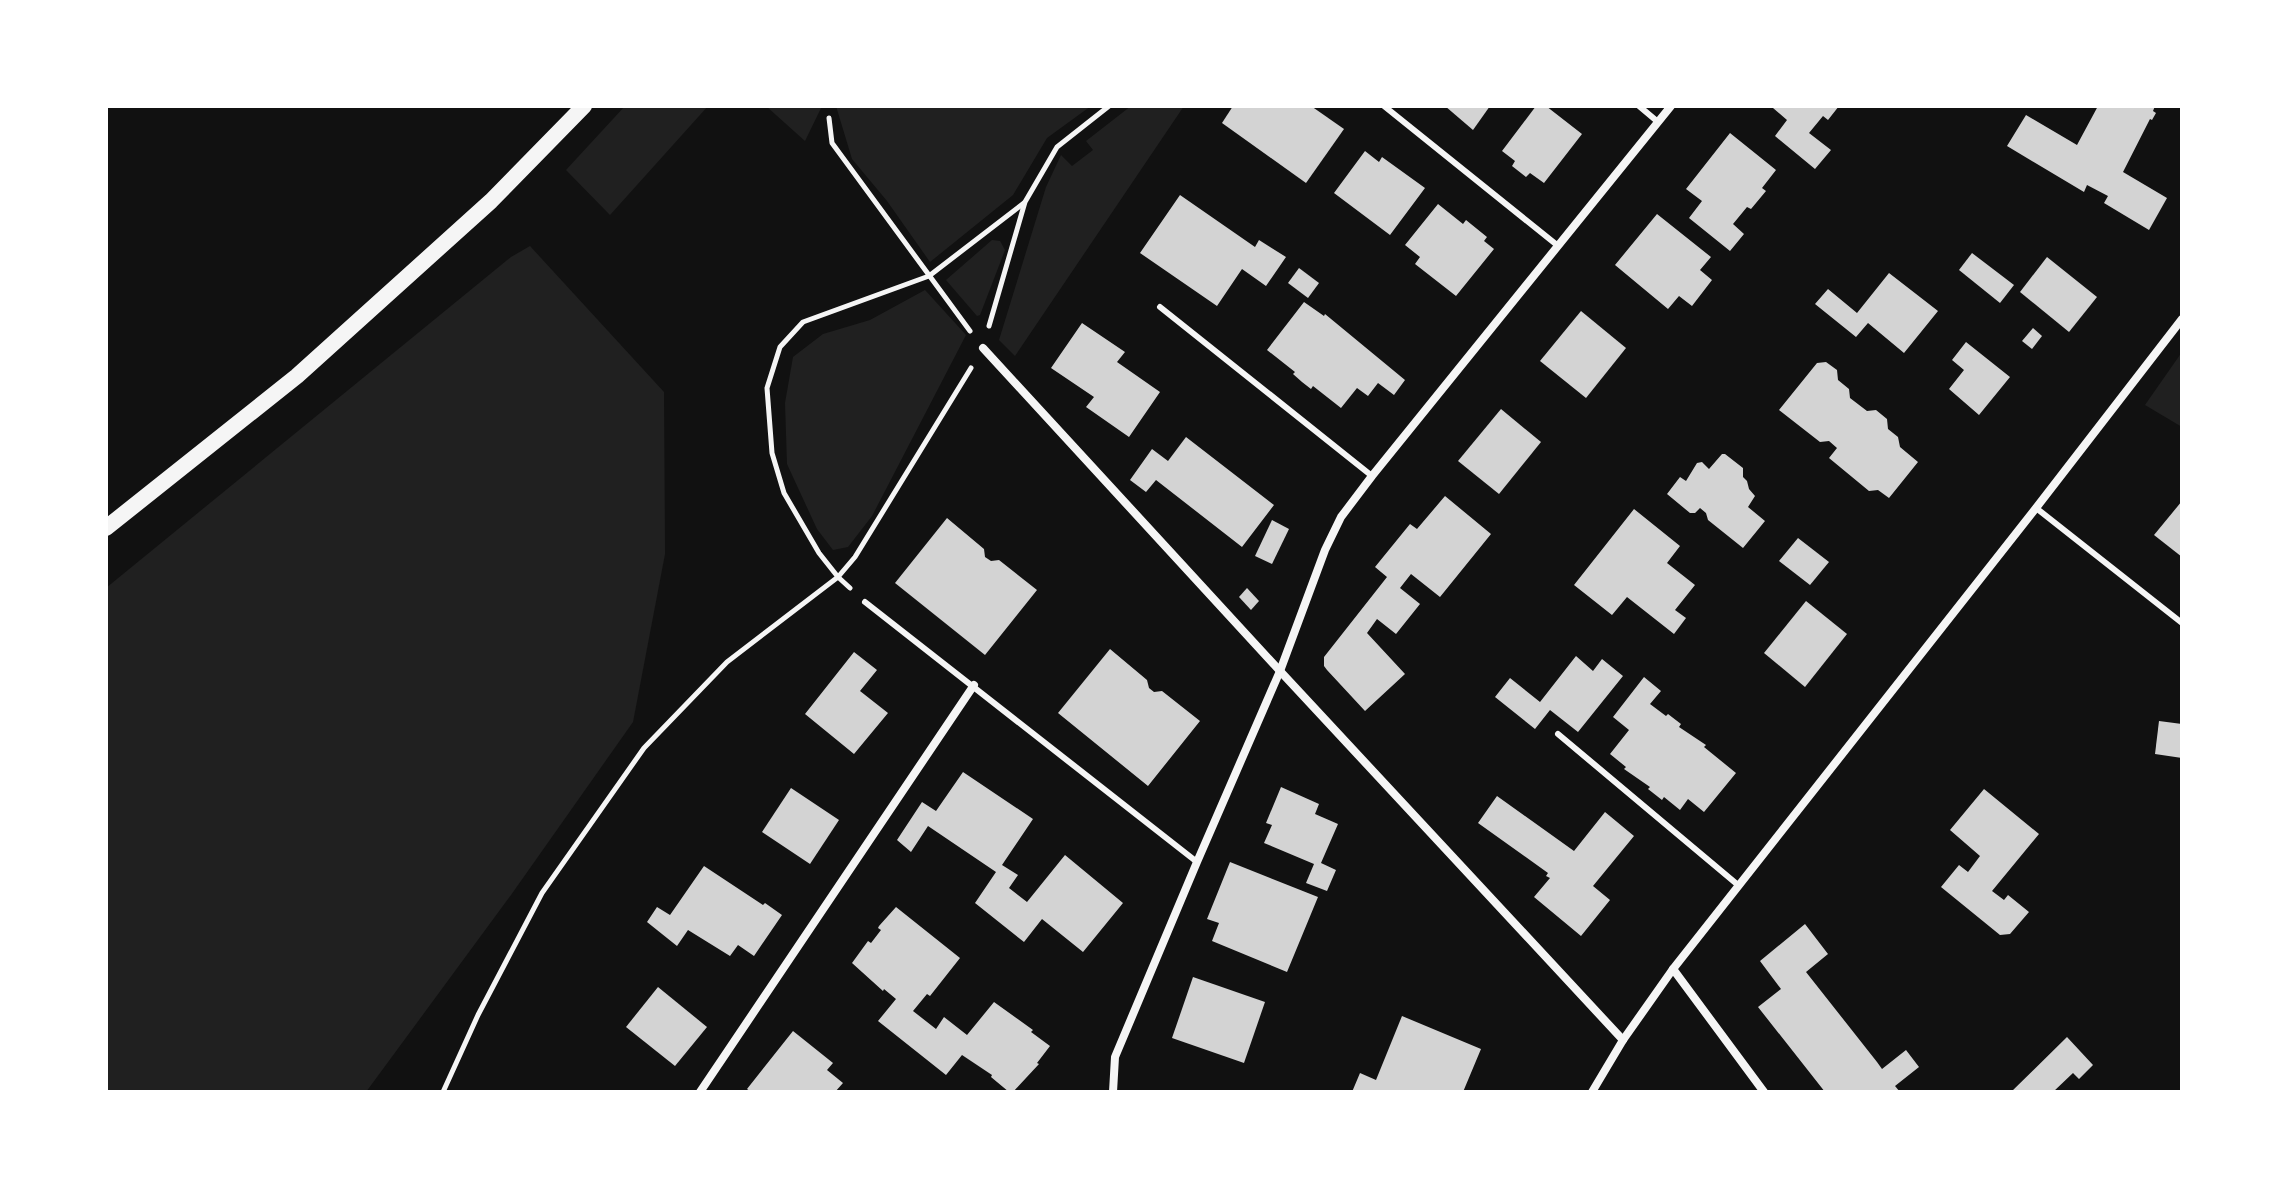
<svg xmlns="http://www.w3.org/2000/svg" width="2288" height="1198" viewBox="0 0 2288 1198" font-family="'Work Sans',sans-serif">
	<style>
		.green { fill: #202020 }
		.building { fill: #d3d3d3 }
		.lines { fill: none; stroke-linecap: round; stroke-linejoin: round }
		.path { stroke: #f5f5f5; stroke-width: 5 }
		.service { stroke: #f5f5f5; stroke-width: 6 }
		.minor { stroke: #f5f5f5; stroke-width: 8 }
		.secondary { stroke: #f5f5f5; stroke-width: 16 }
	</style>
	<rect width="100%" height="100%" fill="#111"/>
	<g class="green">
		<path d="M625,106H708L610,215L566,170Z"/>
		<path d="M766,106H822L805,141Z"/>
		<path d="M836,106H1091L1047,138L1013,195L930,262L887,201L852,159Z"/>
		<path d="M1131,106H1184L1015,356L999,340L1046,187L1061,155L1072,166L1093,150L1086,141Z"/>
		<path d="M992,240L1000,241L1005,250L980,315L977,316L946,280Z"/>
		<path d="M530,246L664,392L665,554L633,722L511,895L366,1092H106V588L511,257Z"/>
		<path d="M925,290L966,335L872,516L848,547L833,550L817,529L787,464L785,403L793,357L823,334L870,320Z"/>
		<path d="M2182,352V427L2145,405Z"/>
	</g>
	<g class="building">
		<path d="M1233,106H1311L1344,129L1306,183L1222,123Z"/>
		<path d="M1445,106H1490L1473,130Z"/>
		<path d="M1536,106H1546L1582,134L1544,183L1530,173L1526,177L1512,166L1515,161L1502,151Z"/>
		<path d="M1774,106H1839L1828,120L1823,116L1809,133L1831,150L1815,169L1775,136L1787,120L1773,108Z"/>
		<path d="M2098,106H2155L2153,111L2156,113L2152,120L2150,119L2123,172L2167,198L2149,230L2104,203L2108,196L2087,185L2084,192L2007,146L2026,115L2077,145Z"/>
		<path d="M1730,133L1776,170L1762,188L1766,191L1751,209L1747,207L1733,224L1744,234L1730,251L1689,218L1702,201L1686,189Z"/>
		<path d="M1365,151L1379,162L1382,157L1425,188L1390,235L1334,193Z"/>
		<path d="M1180,195L1255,247L1259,240L1286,257L1266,286L1242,269L1217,306L1140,253Z"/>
		<path d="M1438,204L1463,224L1466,220L1487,237L1484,241L1494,249L1456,296L1415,264L1420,257L1405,245Z"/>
		<path d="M1657,214L1711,257L1700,270L1712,280L1692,306L1679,296L1668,309L1615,265Z"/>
		<path d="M1972,253L2014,285L2000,303L1959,270Z"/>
		<path d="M2047,257L2097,297L2069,332L2020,292Z"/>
		<path d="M1299,268L1319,283L1308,298L1288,283Z"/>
		<path d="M1889,273L1938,311L1904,353L1868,323L1856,337L1815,304L1828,289L1857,313Z"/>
		<path d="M1304,302L1324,316L1325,314L1405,380L1394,395L1378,383L1368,396L1357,388L1341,408L1313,386L1311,389L1302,382L1293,374L1295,372L1267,350Z"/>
		<path d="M1581,311L1626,348L1586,398L1540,361Z"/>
		<path d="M1082,323L1125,352L1117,362L1160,392L1129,437L1086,407L1094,397L1051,368Z"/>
		<path d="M2033,328L2042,336L2032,349L2022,341Z"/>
		<path d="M1966,342L2010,377L1979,415L1949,389L1964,370L1952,360Z"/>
		<path d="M1826,362L1837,370L1838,380L1849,389L1850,398L1867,411L1876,410L1887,419L1888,429L1898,437L1900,447L1918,462L1889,498L1878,490L1869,491L1829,458L1837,448L1829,441L1820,442L1779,410L1817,363Z"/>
		<path d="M1501,409L1541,442L1499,494L1458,461Z"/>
		<path d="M1186,437L1274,505L1242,547L1156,480L1146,492L1130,480L1152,449L1168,461Z"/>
		<path d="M1722,454H1725L1743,468V477L1747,481L1749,489L1755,496L1748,507L1765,521L1743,548L1708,520L1706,513L1700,508L1695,513H1690L1667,494L1680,477L1686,481L1697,463L1702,462L1709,469Z"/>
		<path d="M1445,496L1491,534L1440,597L1411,574L1400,588L1420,604L1396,634L1377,619L1367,633L1405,674L1365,711L1327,670L1324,666V657L1387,577L1375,567L1410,524L1417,529Z"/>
		<path d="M2182,501V557L2154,535Z"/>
		<path d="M1634,509L1680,546L1667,563L1695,585L1675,610L1686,618L1674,634L1627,597L1612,615L1574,585Z"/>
		<path d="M947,518L984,549L985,557L991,561L999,560L1037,590L985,655L895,583Z"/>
		<path d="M1272,520L1289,529L1272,564L1255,556Z"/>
		<path d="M1798,538L1829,562L1810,585L1779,561Z"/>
		<path d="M1247,588L1259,601L1251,610L1239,597Z"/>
		<path d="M1806,601L1847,634L1805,687L1764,653Z"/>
		<path d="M1110,649L1147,680L1149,688L1154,692L1162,691L1200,721L1148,786L1058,713Z"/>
		<path d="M854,652L877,670L860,691L888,713L854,754L805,714Z"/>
		<path d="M1576,656L1593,671L1602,659L1623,676L1578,732L1550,710L1535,729L1495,697L1510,678L1540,702Z"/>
		<path d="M1644,677L1661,691L1650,704L1666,716L1668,714L1681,724L1679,727L1706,745L1704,747L1736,773L1704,812L1688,799L1680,810L1664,797L1662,800L1648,789L1650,787L1624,769L1626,767L1610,754L1629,730L1613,717Z"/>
		<path d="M2159,721L2182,724V758L2155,754Z"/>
		<path d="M963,772L1033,819L1002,865L1018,875L1009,888L1027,902L1065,855L1123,903L1083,952L1042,919L1024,942L975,903L996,872L928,826L911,852L897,840L922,802L936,811Z"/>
		<path d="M1281,787L1319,804L1315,814L1338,824L1321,863L1336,870L1327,891L1306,883L1314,864L1264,843L1272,825L1266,823Z"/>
		<path d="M791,788L839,820L810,864L762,832Z"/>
		<path d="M1984,789L2039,834L1992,891L2004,900L2008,895L2029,912L2010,934L2000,935L1941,887L1959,865L1968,872L1980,856L1950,830Z"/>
		<path d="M1497,796L1574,851L1605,812L1634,836L1593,886L1610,900L1581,936L1534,897L1550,878L1546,876L1548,873L1478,823Z"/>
		<path d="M1230,862L1318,897L1287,972L1212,941L1219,923L1207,919Z"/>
		<path d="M704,866L763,905L765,903L782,915L754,956L738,945L730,956L688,930L677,946L647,922L657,907L670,915Z"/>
		<path d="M896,907L960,958L930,996L927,994L913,1011L936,1029L944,1017L967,1035L994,1002L1033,1030L1031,1032L1050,1046L1037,1063L1039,1064L1013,1092H1009L991,1077L992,1075L962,1055L946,1075L878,1021L896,999L884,989L883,991L852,963L868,941L871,943L881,930L878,928L879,926Z"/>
		<path d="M1805,924L1828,954L1806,972L1877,1062L1882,1069L1906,1050L1919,1067L1895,1086L1900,1092H1825L1758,1007L1781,989L1760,961Z"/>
		<path d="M1193,977L1265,1002L1244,1063L1172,1038Z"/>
		<path d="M658,987L707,1027L675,1066L626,1027Z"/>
		<path d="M1402,1016L1481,1049L1463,1092H1352L1360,1073L1376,1080Z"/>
		<path d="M793,1031L833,1063L827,1070L843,1083L835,1092H751L747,1089Z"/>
		<path d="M2067,1037L2093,1065L2079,1079L2073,1073L2053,1092H2011Z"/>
	</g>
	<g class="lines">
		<g class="path">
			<path d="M829,118L832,143L970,331"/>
			<path d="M989,326L1025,202L1057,147L1109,106"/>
			<path d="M850,588L838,577L819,553L784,493L772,453L767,388L780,347L803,322L929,276L1024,203"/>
			<path d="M443,1092L478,1015L542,893L644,748L727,662L838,577L855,557L971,368"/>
		</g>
		<g class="service">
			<path d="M1384,106L1557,245"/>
			<path d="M1639,106L1658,122"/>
			<path d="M1160,307L1372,476"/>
			<path d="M2036,508L2182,623"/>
			<path d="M865,602L1197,862"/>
			<path d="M1558,734L1738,885"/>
		</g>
		<g class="minor">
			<path d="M983,348L1280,671L1623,1040"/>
			<path d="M1673,969L1764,1092"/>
			<path d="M700,1092L974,685"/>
			<path d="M1113,1092L1115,1057L1197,862L1280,671L1325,550L1341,517L1372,476L1671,106"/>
			<path d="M1592,1092L1623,1040L1673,969L2036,508L2182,319"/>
		</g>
		<path class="secondary" d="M106,528L297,376L491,201L584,106"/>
	</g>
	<rect width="2288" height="1198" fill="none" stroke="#ffffff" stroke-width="216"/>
</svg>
